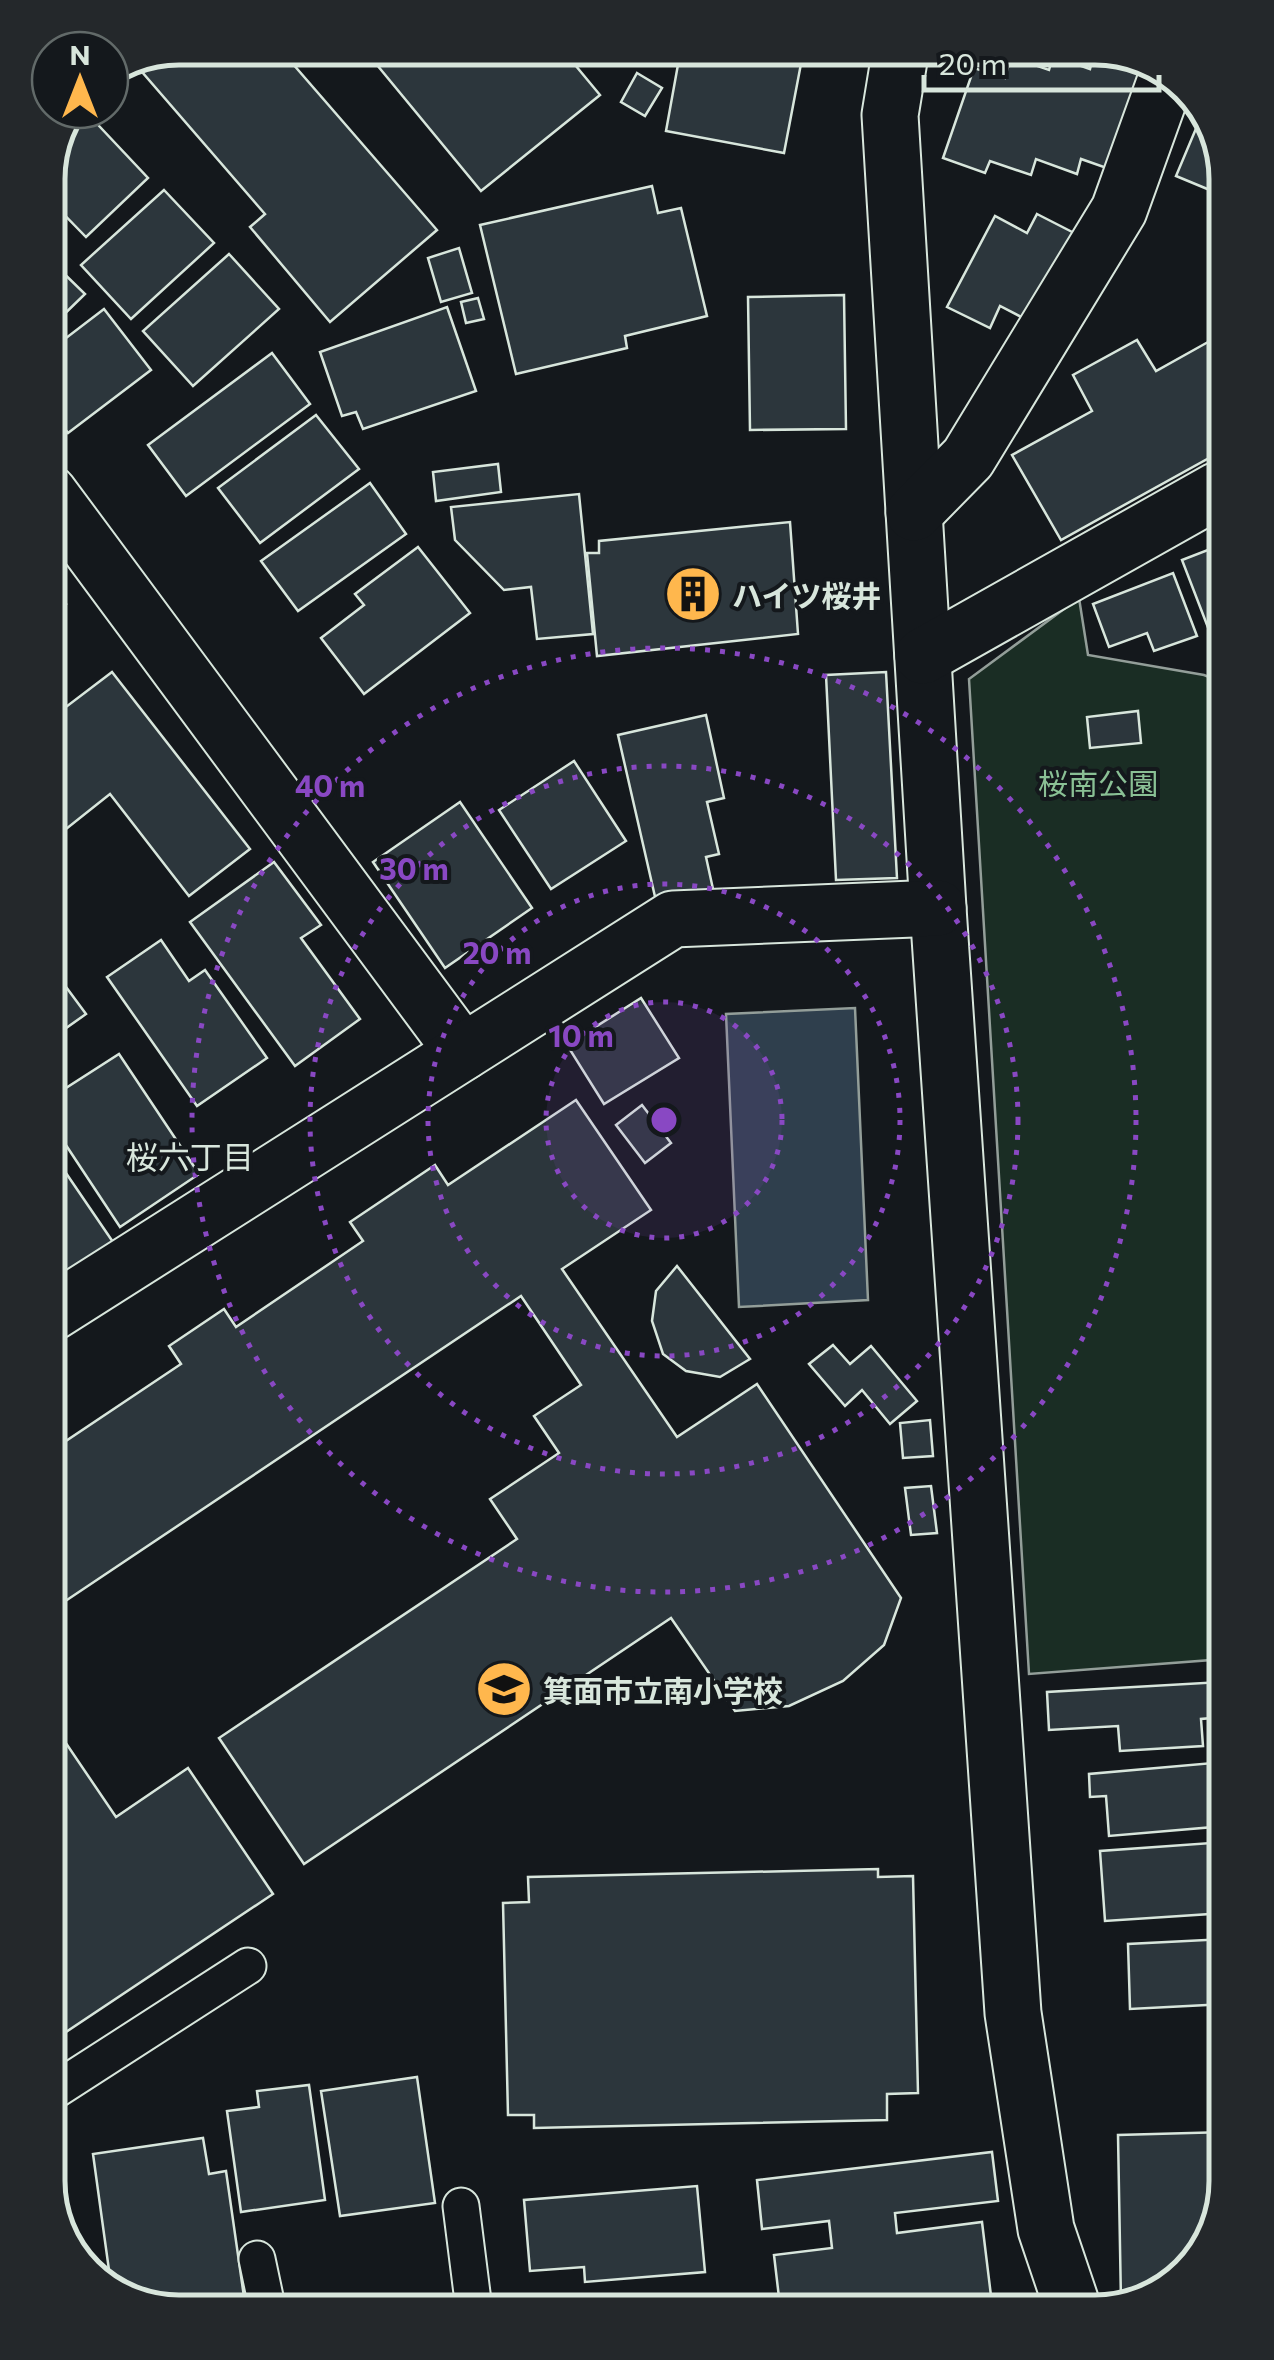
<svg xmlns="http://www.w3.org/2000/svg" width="1274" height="2360" viewBox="0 0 1274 2360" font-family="Commissioner,'Noto Sans JP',sans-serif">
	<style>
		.green { fill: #1a2d24; stroke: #939e99; stroke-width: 2.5 }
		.water { fill: #2f3f4d; stroke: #939e99; stroke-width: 2.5 }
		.building { fill: #2c363c; stroke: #d8e6dc; stroke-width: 2.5 }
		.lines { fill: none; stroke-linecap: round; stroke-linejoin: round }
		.service-casing { stroke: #d8e6dc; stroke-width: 39 }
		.minor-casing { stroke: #d8e6dc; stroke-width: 59 }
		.service { stroke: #14181c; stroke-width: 35 }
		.minor { stroke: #14181c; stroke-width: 55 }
		.ring { fill: none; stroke: #8948c3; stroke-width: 5; stroke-dasharray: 5 10 }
		.labels { text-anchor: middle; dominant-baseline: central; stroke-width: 8; stroke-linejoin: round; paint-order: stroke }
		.poi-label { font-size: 30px; font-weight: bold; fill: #d8e6dc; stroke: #14181c; text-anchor: start }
		.park-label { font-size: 30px; fill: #8ac095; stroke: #14181c }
		.neighbourhood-label { font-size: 32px; fill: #d8e6dc; stroke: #14181c }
		.rim { fill: none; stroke: #d8e6dc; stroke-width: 5 }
		.centre { fill: #8948c3; stroke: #14181c; stroke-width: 5 }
		.ring-label { font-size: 30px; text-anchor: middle; font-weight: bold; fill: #8948c3; stroke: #14181c; stroke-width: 8; stroke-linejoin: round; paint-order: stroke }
	</style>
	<rect width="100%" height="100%" fill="#14181c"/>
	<path class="green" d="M1079,598L1088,655L1204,675L1219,681L1224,1659L1029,1674L969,679Z"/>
	<path class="water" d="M855,1008L868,1300L739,1307L726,1014Z"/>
	<g class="building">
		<path d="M179,48H279L437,230L330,322L250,227L265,214L136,65Z"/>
		<path d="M303,48H340L318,65Z"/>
		<path d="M363,48H561L600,95L481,191Z"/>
		<path d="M681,48H804L784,153L666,131Z"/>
		<path d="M1094,53L1149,72L1115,171L1081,159L1077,174L1036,159L1031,175L990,161L985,173L943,158L974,68L1005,78L1011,57L1049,70L1053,56L1090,69Z"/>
		<path d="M637,73L662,88L645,116L621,102Z"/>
		<path d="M85,111L148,178L86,237L48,198V171L68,127Z"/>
		<path d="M1203,112L1216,128L1217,193L1176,176Z"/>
		<path d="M652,186L658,213L681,208L707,316L625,336L627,348L516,374L480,225Z"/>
		<path d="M164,190L214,243L131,319L81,265Z"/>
		<path d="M1037,214L1078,235L1033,323L1000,306L990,328L947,307L995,216L1027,233Z"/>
		<path d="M459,248L472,293L441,302L428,258Z"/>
		<path d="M229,254L279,309L193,386L143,331Z"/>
		<path d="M48,258L85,294L49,329Z"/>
		<path d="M844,295L846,429L750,430L748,297Z"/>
		<path d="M478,298L484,319L466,323L461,302Z"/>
		<path d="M447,307L476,391L363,429L356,412L342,416L320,352Z"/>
		<path d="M104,309L151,370L68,433L49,408V381L55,377L49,368V351Z"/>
		<path d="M1217,337L1218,453L1061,540L1012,455L1092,411L1073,375L1137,340L1156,371Z"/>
		<path d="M272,353L310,404L186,496L148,445Z"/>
		<path d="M316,415L359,469L260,543L218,488Z"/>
		<path d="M498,464L501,492L436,501L433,472Z"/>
		<path d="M370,483L406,534L298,611L261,561Z"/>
		<path d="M579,494L593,634L537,639L531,587L504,590L455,540L451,507Z"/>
		<path d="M790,522L798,634L597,656L587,553H599V541Z"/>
		<path d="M1218,546L1219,656L1182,560Z"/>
		<path d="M418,547L470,613L364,694L321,638L364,605L355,594Z"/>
		<path d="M1173,573L1197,636L1154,651L1147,633L1109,647L1093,604Z"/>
		<path d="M50,580L66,604L50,615Z"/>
		<path d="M112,672L250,849L189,896L110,794L51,841L50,719Z"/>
		<path d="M886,672L897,878L836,880L826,675Z"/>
		<path d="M1138,711L1141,743L1090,748L1087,717Z"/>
		<path d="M706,715L724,798L707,802L719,854L706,857L713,889L656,901L618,735Z"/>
		<path d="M574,761L626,841L551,889L499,810Z"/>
		<path d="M460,802L532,908L445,968L373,862Z"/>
		<path d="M274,862L321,925L301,938L360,1019L295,1066L190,922Z"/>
		<path d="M161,940L189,981L205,970L267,1058L197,1106L107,977Z"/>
		<path d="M52,968L86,1014L52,1038Z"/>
		<path d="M641,998L679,1058L604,1104L567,1045Z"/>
		<path d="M119,1054L199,1174L120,1227L52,1124V1097Z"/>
		<path d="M576,1100L651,1210L562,1269L677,1437L757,1384L901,1598L884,1645L843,1681L789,1706L735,1711L671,1618L304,1864L219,1738L517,1539L490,1499L559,1453L534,1416L581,1385L521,1296L55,1608L54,1449L181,1364L169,1346L224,1309L236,1327L363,1241L350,1222L435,1165L448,1185Z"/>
		<path d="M642,1105L671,1143L645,1163L616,1125Z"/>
		<path d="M53,1154L115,1245L53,1287Z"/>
		<path d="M677,1266L750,1359L720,1377L686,1371L663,1354L652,1321L656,1291Z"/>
		<path d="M833,1345L850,1364L871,1346L917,1401L890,1424L862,1390L845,1406L809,1364Z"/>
		<path d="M930,1420L933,1456L903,1458L900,1423Z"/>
		<path d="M931,1486L937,1533L911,1535L905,1488Z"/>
		<path d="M1221,1682L1224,1717L1201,1719L1203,1746L1120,1751L1118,1726L1049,1730L1047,1692Z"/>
		<path d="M55,1727L116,1817L188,1768L273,1894L57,2038Z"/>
		<path d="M1224,1762L1225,1826L1109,1836L1106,1796L1090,1797L1089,1774Z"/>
		<path d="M1225,1842V1913L1105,1921L1100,1851Z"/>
		<path d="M878,1869V1877L913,1876L918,2093L887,2094V2120L534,2128V2115H508L503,1903L529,1902L528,1877Z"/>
		<path d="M1225,1939L1226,2004L1130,2009L1128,1944Z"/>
		<path d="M417,2077L435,2203L340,2216L321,2091Z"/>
		<path d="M309,2085L325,2200L241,2212L227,2111L259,2107L257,2091Z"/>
		<path d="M1226,2132V2181L1204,2254L1146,2302H1121L1118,2135Z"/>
		<path d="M203,2138L209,2174L226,2171L246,2311L171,2312L112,2292L93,2154Z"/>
		<path d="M992,2152L998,2201L895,2213L897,2233L982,2222L992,2304L780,2306L774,2255L832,2248L829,2221L762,2229L757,2180Z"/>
		<path d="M697,2186L705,2272L585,2282L584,2267L530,2271L524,2200Z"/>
	</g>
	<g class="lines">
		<g class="service-casing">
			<g id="service">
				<path d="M57,2089L248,1966"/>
				<path d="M461,2206L474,2309"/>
				<path d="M257,2259L268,2311"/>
			</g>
		</g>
		<g class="minor-casing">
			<g id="minor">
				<path d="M901,48L890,115L938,908L1013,2013L1046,2229L1071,2303"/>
				<path d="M49,493L463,1052"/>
				<path d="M914,513L968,458L1119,210L1169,71"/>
				<path d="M923,656L1218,490"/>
				<path d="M53,1312L673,919L938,908"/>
			</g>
		</g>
		<use href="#service" class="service"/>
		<use href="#minor" class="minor"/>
	</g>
	<circle cx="664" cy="1120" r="118" fill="#8948c3" fill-opacity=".12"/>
	<g class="ring">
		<circle cx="664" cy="1120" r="118"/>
		<circle cx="664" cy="1120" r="236"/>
		<circle cx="664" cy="1120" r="354"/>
		<circle cx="664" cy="1120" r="472"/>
	</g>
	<defs>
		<g id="building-disc" transform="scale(2.875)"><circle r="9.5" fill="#ffb74d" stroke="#14181c"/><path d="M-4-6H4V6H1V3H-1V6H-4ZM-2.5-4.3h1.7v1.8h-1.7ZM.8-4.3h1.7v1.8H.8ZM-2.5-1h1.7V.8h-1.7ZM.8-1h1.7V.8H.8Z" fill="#111"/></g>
		<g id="school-disc" transform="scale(2.875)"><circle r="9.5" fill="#ffb74d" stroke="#14181c"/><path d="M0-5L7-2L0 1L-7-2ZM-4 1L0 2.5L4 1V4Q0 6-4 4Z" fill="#111"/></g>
	</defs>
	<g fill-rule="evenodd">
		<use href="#building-disc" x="693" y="594"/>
		<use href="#school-disc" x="504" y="1689"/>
	</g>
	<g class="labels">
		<g class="poi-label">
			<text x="732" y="594">ハイツ桜井</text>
			<text x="543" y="1689">箕面市立南小学校</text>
		</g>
		<g class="park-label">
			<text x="1098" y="782">桜南公園</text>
		</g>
		<g class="neighbourhood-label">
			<text x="190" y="1156">桜六丁目</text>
		</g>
	</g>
	<path d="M0 0H1274V2360H0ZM179 65H1095A114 114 0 0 1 1209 179V2181A114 114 0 0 1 1095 2295H179A114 114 0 0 1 65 2181V179A114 114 0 0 1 179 65Z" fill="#24282b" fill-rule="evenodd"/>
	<path class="rim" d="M179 65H1095A114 114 0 0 1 1209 179V2181A114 114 0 0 1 1095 2295H179A114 114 0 0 1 65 2181V179A114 114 0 0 1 179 65Z"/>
	<circle cx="664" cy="1120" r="15" class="centre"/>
	<g class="ring-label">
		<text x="330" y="797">40 m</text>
		<text x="414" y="880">30 m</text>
		<text x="497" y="964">20 m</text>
		<text x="581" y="1047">10 m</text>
	</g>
	<g transform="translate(80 80)"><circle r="48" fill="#14181c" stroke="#626a69" stroke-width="2.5"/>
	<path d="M0-8L18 38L0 25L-18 38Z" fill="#ffb74d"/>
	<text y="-15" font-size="28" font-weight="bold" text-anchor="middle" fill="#d8e6dc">N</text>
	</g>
	<path d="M924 75v15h235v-15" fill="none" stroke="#d8e6dc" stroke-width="5"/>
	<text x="939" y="75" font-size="30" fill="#d8e6dc" stroke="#14181c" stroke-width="8" paint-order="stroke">20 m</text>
</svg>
